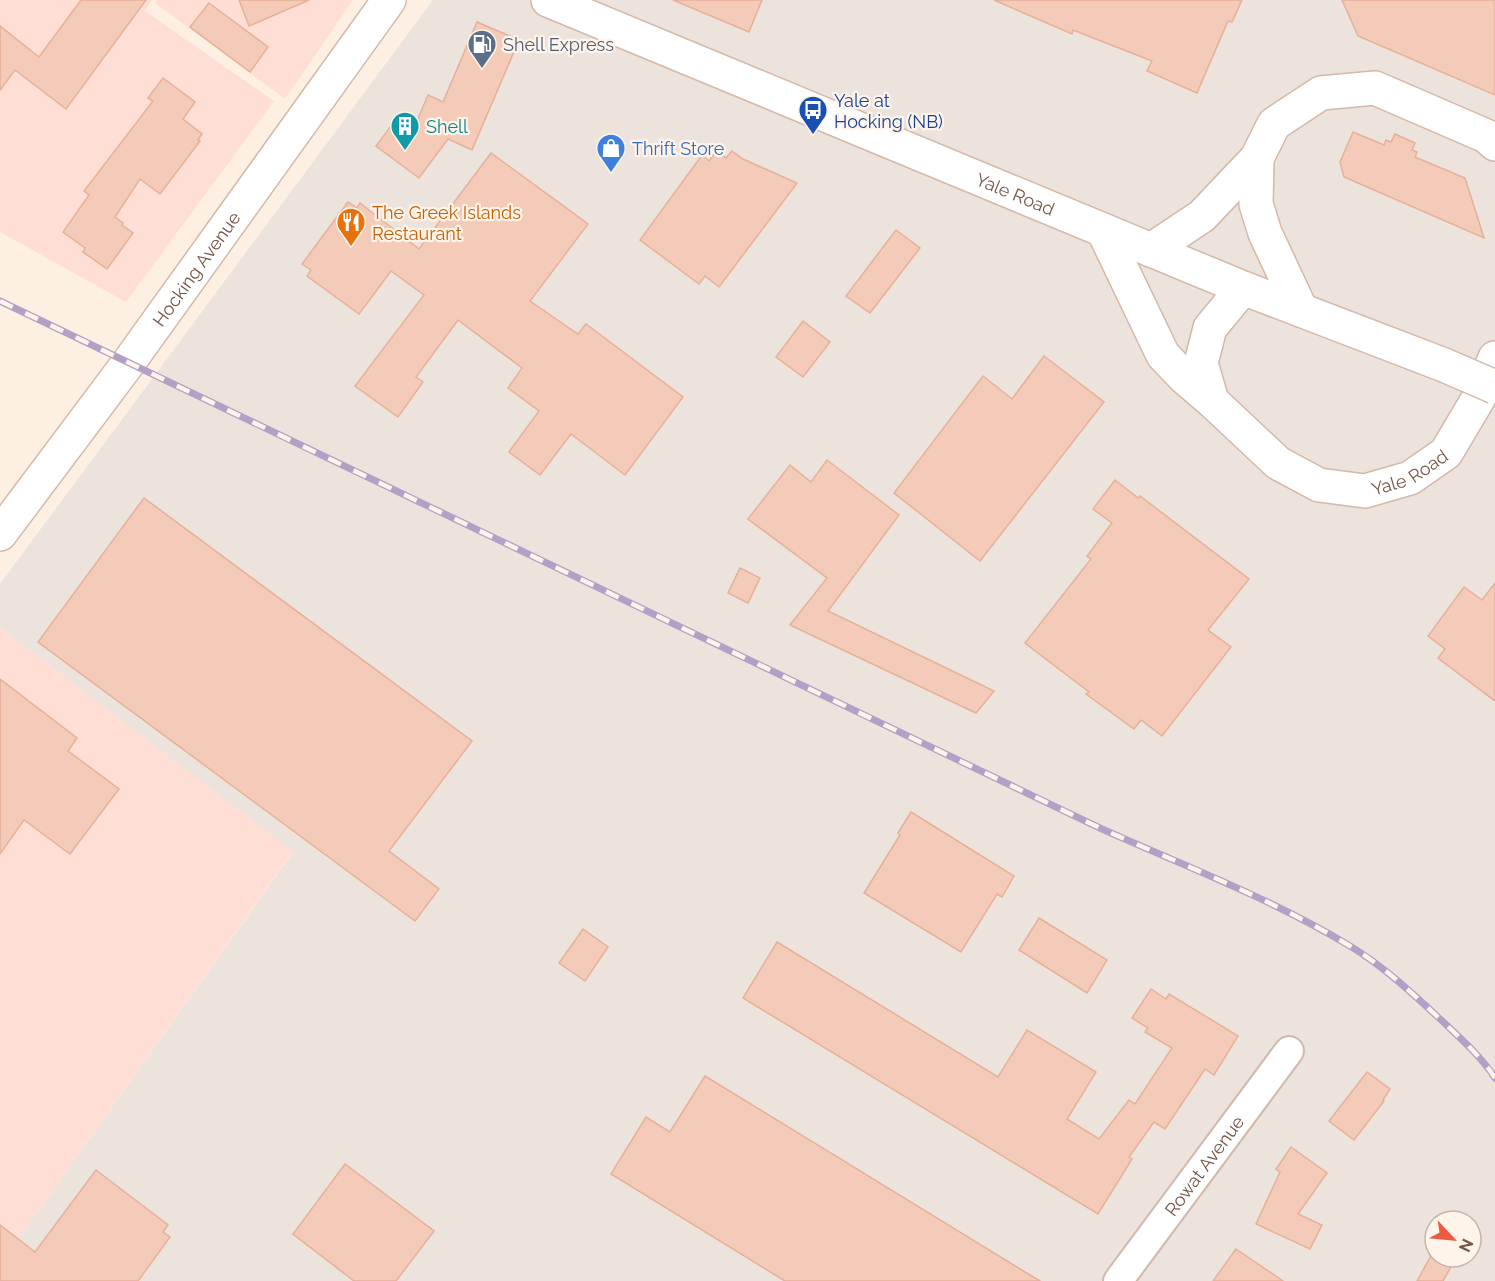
<svg xmlns="http://www.w3.org/2000/svg" width="1495" height="1281" viewBox="0 0 1495 1281" font-family="Raleway,sans-serif">
	<style>
		.commercial { fill: #feded5 }
		.industrial { fill: #ece3dd; fill-rule: evenodd }
		.building { fill: #f4cbb8; stroke: #e7b098; stroke-width: 1.5 }
		.lines { fill: none; stroke-linecap: round; stroke-linejoin: round }
		.street-casing { stroke: #d1b8ab; stroke-width: 32 }
		.secondary-casing { stroke: #d4b8a8; stroke-width: 36 }
		.street { stroke: #fff; stroke-width: 28 }
		.secondary { stroke: #fff; stroke-width: 33 }
		.rail-casing { stroke: #b2a0c6; stroke-width: 7 }
		.rail { stroke: #fff4e9; stroke-width: 4.5; stroke-dasharray: 14; stroke-linecap: butt }
		.secondary-bridge-casing { stroke: #d4b8a8; stroke-width: 36; stroke-linecap: butt }
		.secondary-bridge { stroke: #fff; stroke-width: 33 }
		.labels { text-anchor: middle; dominant-baseline: central; stroke-width: 4.5; stroke-linejoin: round; paint-order: stroke }
		.service-label { font-size: 18px; fill: #4e5e75; stroke: #fff4e9; text-anchor: start }
		.transit-label { font-size: 18px; fill: #164399; stroke: #fff4e9; text-anchor: start }
		.culture-label { font-size: 18px; fill: #0d838f; stroke: #fff4e9; text-anchor: start }
		.shop-label { font-size: 18px; fill: #366cbe; stroke: #fff4e9; text-anchor: start }
		.street-label { font-size: 18px; fill: #755447; stroke: #fff4e9 }
		.food-label { font-size: 18px; fill: #c56008; stroke: #fff4e9; text-anchor: start }
	</style>
	<rect width="100%" height="100%" fill="#fdf0e2"/>
	<g class="commercial">
		<path d="M0,0H152L145,11L274,101L126,302L0,232Z"/>
		<path d="M157,0H353L285,99L155,3Z"/>
		<path d="M0,627L293,851L0,1265Z"/>
	</g>
	<path class="industrial" d="M433,0H1495V1281H0V1265L293,852L0,627V584ZM1435,1221H1471V1257H1435Z"/>
	<g class="building">
		<path d="M81,0H146L66,109L15,70L0,90V26L39,57Z"/>
		<path d="M239,0H309L249,26Z"/>
		<path d="M673,0H762L749,32Z"/>
		<path d="M994,0H1242L1232,22L1228,21L1197,93L1147,71L1152,61L1073,30L1072,34Z"/>
		<path d="M1342,0H1495V95L1358,36Z"/>
		<path d="M209,3L268,47L250,72L190,27Z"/>
		<path d="M477,22L519,40L472,150L448,139L419,178L376,146L391,126L409,140L428,95L443,102Z"/>
		<path d="M163,78L195,102L183,119L202,134L198,140L200,141L160,194L140,179L115,217L123,223L122,225L133,233L107,269L83,252L85,248L63,232L89,195L84,191L153,101L148,98Z"/>
		<path d="M1353,132L1384,145L1386,140L1391,142L1395,134L1415,143L1412,150L1417,152L1415,157L1465,178L1484,238L1344,177L1340,162Z"/>
		<path d="M717,150L726,158L732,151L743,159L797,183L719,287L705,276L699,284L640,240L702,155L709,161Z"/>
		<path d="M491,153L588,224L530,301L578,334L586,324L683,397L625,475L571,434L540,475L509,452L539,411L508,388L522,368L458,320L416,377L423,382L398,417L355,386L424,295L391,271L359,314L307,276L311,270L302,264L348,202L357,208L360,203L419,249Z"/>
		<path d="M896,230L920,248L870,313L846,296Z"/>
		<path d="M803,321L830,342L803,377L776,357Z"/>
		<path d="M1044,356L1104,402L980,561L894,493L983,376L1012,399Z"/>
		<path d="M827,460L899,515L828,611L994,691L976,713L790,625L827,578L748,519L790,465L811,482Z"/>
		<path d="M1115,480L1138,498L1140,496L1249,579L1208,630L1231,647L1162,736L1141,720L1134,729L1086,694L1089,692L1025,643L1091,559L1087,556L1112,523L1093,509Z"/>
		<path d="M144,498L472,741L389,851L439,889L415,921L38,642Z"/>
		<path d="M740,568L760,578L748,603L728,593Z"/>
		<path d="M1495,583V701L1438,658L1445,649L1428,636L1464,587L1482,600Z"/>
		<path d="M0,679L77,738L68,751L119,789L70,854L24,820L0,854Z"/>
		<path d="M911,812L1014,876L1002,897L997,894L961,952L864,893L900,835L898,833Z"/>
		<path d="M1039,918L1107,960L1087,993L1019,950Z"/>
		<path d="M583,929L608,947L585,981L559,963Z"/>
		<path d="M777,942L998,1077L1027,1030L1096,1072L1067,1119L1099,1139L1129,1100L1135,1104L1172,1048L1145,1032L1148,1028L1132,1018L1151,989L1166,999L1169,994L1238,1036L1214,1075L1205,1069L1165,1129L1154,1122L1129,1157L1132,1159L1098,1214L743,998Z"/>
		<path d="M1367,1072L1390,1089L1383,1100L1384,1101L1354,1140L1329,1121Z"/>
		<path d="M705,1076L1040,1281H785L611,1174L646,1117L670,1132Z"/>
		<path d="M1291,1147L1327,1173L1298,1214L1322,1225L1310,1249L1256,1224L1280,1172L1276,1169Z"/>
		<path d="M345,1164L434,1231L396,1281H354L293,1234Z"/>
		<path d="M96,1170L168,1225L163,1232L170,1237L138,1281H0V1225L35,1252Z"/>
		<path d="M1236,1249L1283,1281H1213Z"/>
		<path d="M1432,1254L1452,1265L1443,1281H1417Z"/>
	</g>
	<g class="lines">
		<g class="street-casing">
			<g id="street">
				<path id="s1" d="M1118,1281L1289,1051"/>
			</g>
		</g>
		<g class="secondary-casing">
			<g id="secondary">
				<path id="s2" d="M548,0L1243,288L1444,365"/>
				<path d="M1257,158L1256,204L1265,233L1301,310"/>
				<path id="s3" d="M1103,230L1163,355L1185,378L1212,401L1278,463L1319,485L1365,491L1410,478L1446,453L1478,399L1495,358"/>
				<path d="M1151,250L1202,216L1257,158L1274,124L1321,93L1375,88L1486,136L1495,144"/>
				<path d="M1212,401L1201,363L1210,328L1243,288"/>
				<path id="s4" d="M0,534L129,362L389,0"/>
			</g>
		</g>
		<use href="#street" class="street"/>
		<use href="#secondary" class="secondary"/>
		<g class="rail-casing">
			<path id="rail" d="M0,301L1102,829C1185,866 1272,899 1350,946C1383,966 1411,992 1439,1018C1458,1036 1481,1056 1495,1078"/>
		</g>
		<use href="#rail" class="rail"/>
		<g class="secondary-bridge-casing">
			<path id="secondary-bridge" d="M1444,365L1495,387"/>
		</g>
		<use href="#secondary-bridge" class="secondary-bridge"/>
	</g>
	<defs>
		<g id="fuel-pin" transform="scale(1.5)"><path d="M0 17L-7.5 6A9.5 9.5 0 1 1 7.5 6Z" fill="#5c6f8a" stroke="#fff4e9"/><path d="M-5.5-6h7V0h2V4h1.3V-2.5L3-4.5l.8-.8L6-3V5H2.5V1h-1V6h-7ZM-4.2-4.7v3.2H.2V-4.7Z" fill="#fff"/></g>
		<g id="bus-pin" transform="scale(1.5)"><path d="M0 17L-7.5 6A9.5 9.5 0 1 1 7.5 6Z" fill="#1a4fb4" stroke="#fff4e9"/><path d="M-5-6H5V4H4V6H2V4H-2V6H-4V4H-5ZM-3.5-4V0h7V-4ZM-3.5 1.2v1.5H-2V1.2ZM2 1.2v1.5H3.5V1.2Z" fill="#fff"/></g>
		<g id="building-pin" transform="scale(1.5)"><path d="M0 17L-7.5 6A9.5 9.5 0 1 1 7.5 6Z" fill="#0f9aa8" stroke="#fff4e9"/><path d="M-4-6H4V6H1V3H-1V6H-4ZM-2.5-4.3h1.7v1.8h-1.7ZM.8-4.3h1.7v1.8H.8ZM-2.5-1h1.7V.8h-1.7ZM.8-1h1.7V.8H.8Z" fill="#fff"/></g>
		<g id="shop-pin" transform="scale(1.5)"><path d="M0 17L-7.5 6A9.5 9.5 0 1 1 7.5 6Z" fill="#3f7fe0" stroke="#fff4e9"/><path d="M-5-2.5h2.3a2.7 3.5 0 0 1 5.4 0H5L5.5 6h-11ZM-1.5-2.5h3a1.5 2.3 0 0 0-3 0Z" fill="#fff"/></g>
		<g id="restaurant-pin" transform="scale(1.5)"><path d="M0 17L-7.5 6A9.5 9.5 0 1 1 7.5 6Z" fill="#e8710a" stroke="#fff4e9"/><path d="M-5-6h1v4h1v-4h1v4h1v-4h1v5L-1.5 .5V6h-2V.5L-5-1ZM5-6V6H3V1.5H1.5Q1.5-4 5-6Z" fill="#fff"/></g>
	</defs>
	<g fill-rule="evenodd">
		<use href="#fuel-pin" x="482" y="44"/>
		<use href="#bus-pin" x="813" y="110"/>
		<use href="#building-pin" x="405" y="126"/>
		<use href="#shop-pin" x="611" y="148"/>
		<use href="#restaurant-pin" x="351" y="222"/>
	</g>
	<g class="labels">
		<g class="service-label">
			<text x="503" y="44">Shell Express</text>
		</g>
		<g class="transit-label">
			<text x="834" y="100">Yale at<tspan x="834" dy="21">Hocking (NB)</tspan></text>
		</g>
		<g class="culture-label">
			<text x="426" y="126">Shell</text>
		</g>
		<g class="shop-label">
			<text x="632" y="148">Thrift Store</text>
		</g>
		<g class="street-label">
			<text stroke="none"><textPath href="#s2" startOffset="506">Yale Road</textPath></text>
			<text stroke="none"><textPath href="#s4" startOffset="330">Hocking Avenue</textPath></text>
			<text stroke="none"><textPath href="#s3" startOffset="438">Yale Road</textPath></text>
			<text stroke="none"><textPath href="#s1" startOffset="144">Rowat Avenue</textPath></text>
		</g>
		<g class="food-label">
			<text x="372" y="212">The Greek Islands<tspan x="372" dy="21">Restaurant</tspan></text>
		</g>
	</g>
	<g transform="translate(1453 1239) rotate(116)"><circle r="28" fill="#fff4e9" stroke="#c8b4a8" stroke-width="1.5"/>
	<path d="M0-4.5L10 22L0 15L-10 22Z" fill="#ec5a41"/>
	<text y="-9" font-size="16" font-weight="bold" text-anchor="middle" fill="#755447">N</text>
	</g>
</svg>
